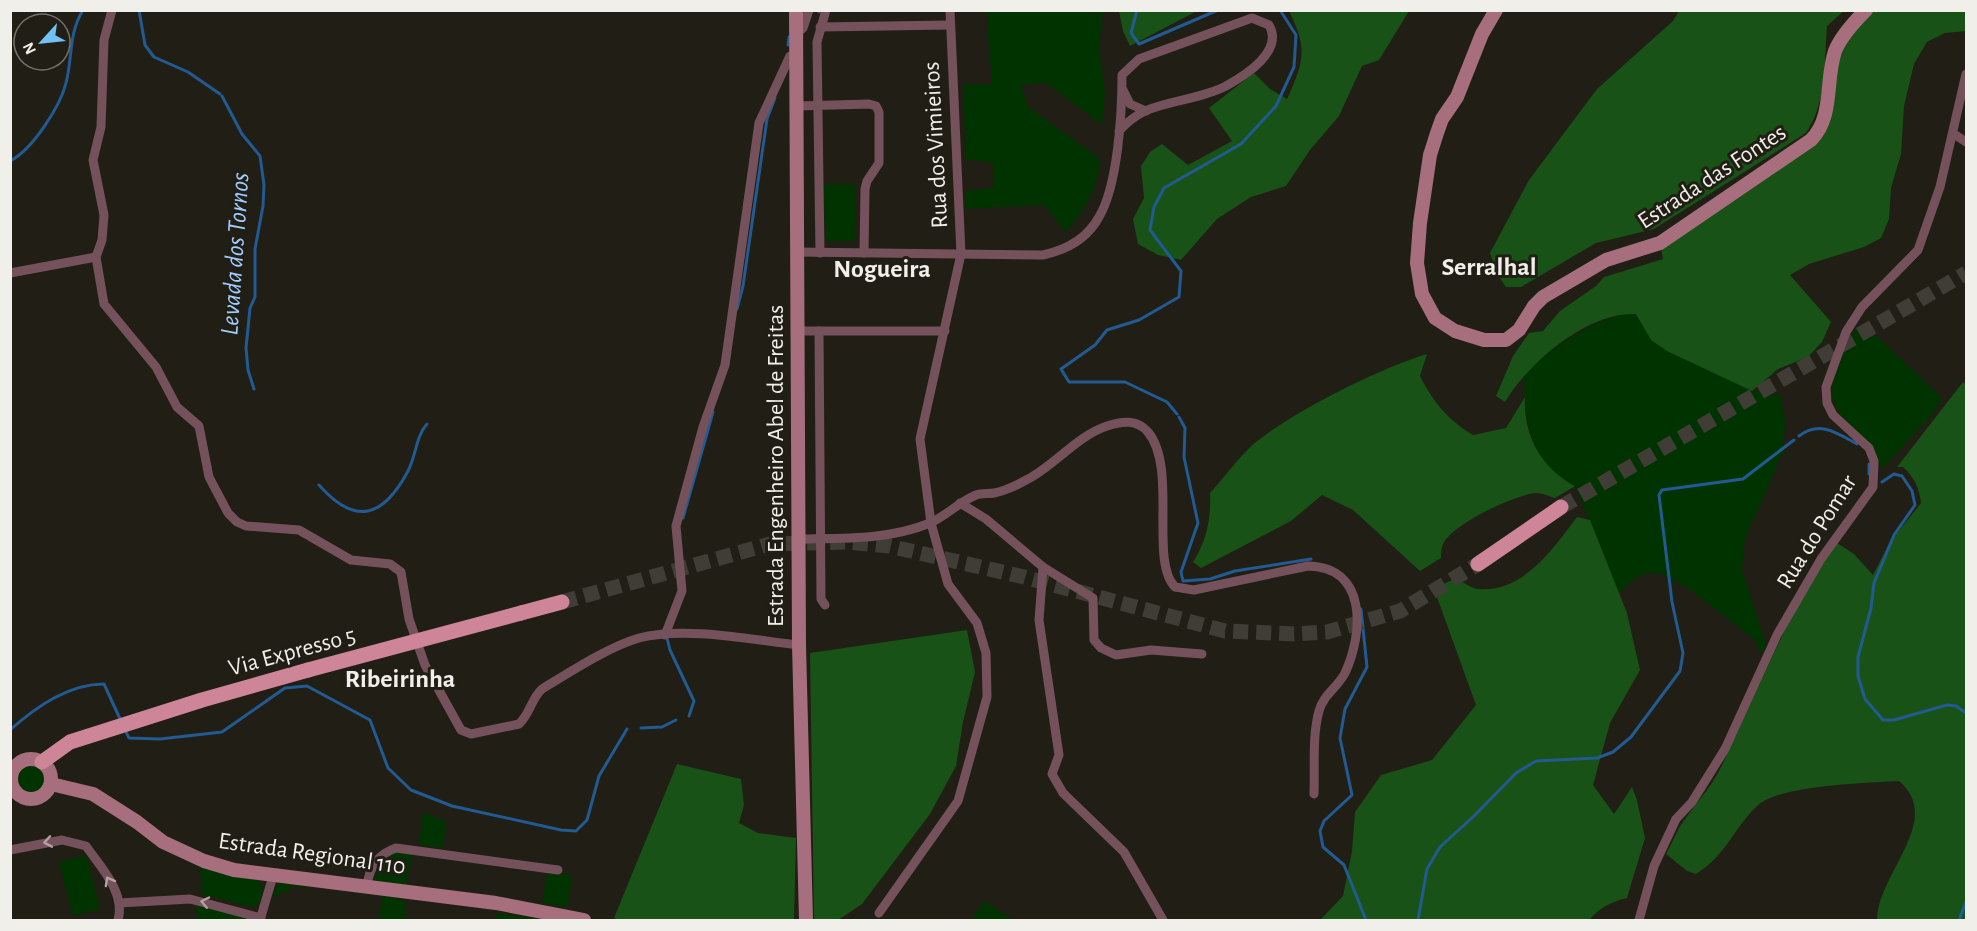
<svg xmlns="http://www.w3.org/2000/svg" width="1977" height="931" viewBox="0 0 1977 931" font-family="'Alegreya Sans',sans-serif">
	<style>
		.green { fill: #030 }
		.forest { fill: #185216 }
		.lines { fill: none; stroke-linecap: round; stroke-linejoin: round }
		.stream { stroke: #225a92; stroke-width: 3 }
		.primary-tunnel { stroke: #3f3d35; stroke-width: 15; stroke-dasharray: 15 8; stroke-linecap: butt }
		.street { stroke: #75525b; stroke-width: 9 }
		.secondary { stroke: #a76f7d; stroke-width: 14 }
		.primary { stroke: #ce8598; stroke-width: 15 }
		.primary-bridge { stroke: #ce8598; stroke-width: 15 }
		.oneway { stroke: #b3a0a2 }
		.labels { text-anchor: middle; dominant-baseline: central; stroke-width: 6; stroke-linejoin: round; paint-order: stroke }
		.street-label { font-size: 24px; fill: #f1efe9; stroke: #201e15 }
		.water-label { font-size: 26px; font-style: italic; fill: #a2ceff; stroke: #201e15 }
		.neighbourhood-label { font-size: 26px; font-weight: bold; fill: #f1efe9; stroke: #201e15 }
	</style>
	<rect width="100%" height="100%" fill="#201e15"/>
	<g class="green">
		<path d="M986,11H1103L1099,48L1105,92L1102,125L1046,83L1021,85L1028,107L1099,158C1101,187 1083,211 1066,232L1044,205L965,209L966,191L994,187L993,163L966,159L963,84H992Z"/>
		<path d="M824,184H856V241H825Z"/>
		<path d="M1628,313L1636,314L1641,322L1752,391L1781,396L1785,421L1783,452L1745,539L1742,569L1766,645L1761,654L1755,640C1735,625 1675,573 1654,573C1638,572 1629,584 1619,594L1575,486L1558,477L1544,463L1532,440L1525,412L1524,374C1554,346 1587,323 1628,313Z"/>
		<path d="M1863,323L1942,398L1935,411L1882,469C1867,415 1810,426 1841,358C1847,345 1851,331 1863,323Z"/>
		<circle cx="31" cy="778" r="15"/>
		<path d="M423,812L446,822L443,848L419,845Z"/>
		<path d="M391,852H413L406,886L376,882L374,879L387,855Z"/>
		<path d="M86,855L100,909L73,916L59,862Z"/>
		<path d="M196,860L255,877L263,887L261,902L252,907L202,894V876Z"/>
		<path d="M547,872L572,875L568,907L542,903Z"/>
		<path d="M282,882L307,885V888L290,886L289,892H281L273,900L275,887Z"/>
		<path d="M382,896L406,900L405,920H379Z"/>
		<path d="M194,901L255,920H198Z"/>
		<path d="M984,901L1014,920H971Z"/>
		<path d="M497,913L550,920H496Z"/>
	</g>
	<g class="forest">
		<path d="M1119,11V10L1197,11L1130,46L1123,31Z"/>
		<path d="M1289,11H1409L1379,60L1362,66L1339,116L1310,150L1286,186L1251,197L1217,219L1181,260L1158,255L1138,244L1133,219L1144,198L1141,166L1150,152L1162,144L1188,165L1232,141L1209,108L1254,73L1270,89L1287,99C1304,61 1308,49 1289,11Z"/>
		<path d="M1679,11H1844L1827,26C1824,61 1827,103 1806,133L1654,229L1596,243L1521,287H1506L1497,274L1490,253L1529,180L1597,89L1673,21Z"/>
		<path d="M1866,11H1966V31L1945,33L1927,42L1914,64L1904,106L1901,154L1891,188L1889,219L1881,238L1864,247L1809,264L1790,275L1831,322L1822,342L1808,357L1778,369L1752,391L1667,351L1651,340L1636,314C1587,312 1529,362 1505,402L1496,396L1513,356L1529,333L1543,331L1560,311L1596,286L1604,277L1663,259L1660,243L1811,140L1836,50Z"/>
		<path d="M1427,354L1420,376C1434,403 1447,419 1473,435L1506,428L1525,397C1523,435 1541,468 1575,486L1555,498C1549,496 1542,493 1536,493C1514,495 1463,520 1448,537C1442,543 1441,549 1441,558L1420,571L1353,510L1322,495L1291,521L1201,568L1193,562C1207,540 1211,519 1210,493C1225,477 1239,456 1256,442C1296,410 1378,369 1427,354Z"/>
		<path d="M1963,382L1966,385V920H1877C1877,874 1945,820 1899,781C1866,783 1782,785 1758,805C1734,827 1727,855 1696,874L1687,871L1666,854C1672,844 1676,832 1683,822C1695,804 1710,789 1720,769C1757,694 1787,612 1837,543L1854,554L1873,575L1890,542L1921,503C1919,488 1915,478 1903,467H1897Z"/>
		<path d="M1577,517L1590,520L1627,613L1640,670L1610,723L1593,785L1614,814L1632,787L1637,800L1645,838L1627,898C1610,902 1600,908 1589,920H1320L1343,896L1352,851L1355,812L1381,775L1432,760L1476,705L1434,589L1456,578C1463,582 1471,588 1478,589C1523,593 1553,549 1577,517Z"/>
		<path d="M967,630L975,672L963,722L956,766L930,814L862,904L838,920L814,919L810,653Z"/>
		<path d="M677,764L741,779L744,805L739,823L758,833L796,838L794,920H618L614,918Z"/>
	</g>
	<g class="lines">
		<g class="stream">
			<path d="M139,10L145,45L154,57L188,72L220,94"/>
			<path d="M1137,10L1131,33L1139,44L1218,10"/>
			<path d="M819,12V10"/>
			<path d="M788,45L789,37"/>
			<path d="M222,96L242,134L260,156L264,185L263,206L255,249V297L250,308L246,348L248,370L254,389"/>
			<path d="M10,161C32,150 60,107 66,83C73,56 68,35 83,10"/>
			<path d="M737,309L743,286L767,119L775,98"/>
			<path d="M1177,414L1167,402L1125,382H1069L1061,369L1095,345L1107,330L1139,320L1179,297L1181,271L1150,230L1154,207L1164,188L1241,144L1276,106L1294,67L1296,35L1280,10"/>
			<path d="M1179,417L1185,428L1184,457L1198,523L1181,572L1183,581L1210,579L1235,571L1311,559"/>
			<path d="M1799,436C1820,420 1837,433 1857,444"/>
			<path d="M1869,474V464"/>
			<path d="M1882,482L1894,474L1902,476L1912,491L1915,505L1894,535L1874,583L1871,608L1858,657V676L1865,699L1883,720H1894L1947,705L1956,706L1966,713"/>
			<path d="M319,485C355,526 383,518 408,471C416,456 416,436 427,424"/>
			<path d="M683,518L713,412"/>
			<path d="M1361,609L1367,667L1345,709L1340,738L1352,795L1324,821L1320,831L1323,847L1344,865L1366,920"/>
			<path d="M667,638L670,650L694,701L689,716"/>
			<path d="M641,728L662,727L676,720"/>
			<path d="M10,730C37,706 69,684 104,684L121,721"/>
			<path d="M125,730L129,738L160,739L222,732L285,688L307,686L370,720L388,768L411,790L452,806L561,830L576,831L587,820L599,776L627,729"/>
			<path d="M1418,920L1427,869L1440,847L1474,816L1516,773L1536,761L1597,758L1613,752L1631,737L1680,671L1683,653L1672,602L1659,495L1662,490L1743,479L1794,440"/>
			<path d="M1959,920L1966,902"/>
		</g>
		<g class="primary-tunnel">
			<path d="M1561,507L1966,273"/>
			<path d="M562,602L770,544L848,542L889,546L1024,577L1225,631L1294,634L1327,632L1400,611L1478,564"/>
		</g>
		<g class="street">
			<path d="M112,10L104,40L101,127L93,160L104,215L102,240L96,257L104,304L156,367L177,407L199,426L209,477L228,513L237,522L246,526L299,530L351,560L390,564L401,572L409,619L425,665L461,730L471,734L519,724C530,714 531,699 542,689C570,672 608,647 639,638C686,626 752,640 799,645"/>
			<path d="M820,27L950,25"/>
			<path d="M796,34L803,28L809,10"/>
			<path d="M1123,90L1130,104L1146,111"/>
			<path d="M797,106L869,104L876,106L879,112V163L867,181L865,189L864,253"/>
			<path d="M1954,134L1966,142"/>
			<path d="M796,252L1043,255C1066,250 1087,239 1099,217C1118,185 1122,113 1122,75L1139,59L1252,18L1269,25C1284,51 1246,75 1226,86C1201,99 1171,100 1145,111C1135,116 1127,122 1119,131"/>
			<path d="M820,253L817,42L826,10"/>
			<path d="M10,273L96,257"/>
			<path d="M799,331H945"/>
			<path d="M819,331L821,599L825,605"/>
			<path d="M960,503L986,519L1043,567L1039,620L1059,755L1052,774L1063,793L1124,852L1163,920"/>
			<path d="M799,539C842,538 889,540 930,523C946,516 959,502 976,495C982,493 988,494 994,493C1006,491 1017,485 1028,479C1055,465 1077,436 1107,426C1122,421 1137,419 1148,432C1178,468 1149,561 1175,587L1194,590L1308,566C1367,567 1364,632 1345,673C1338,687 1323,695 1319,711C1312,736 1315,767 1314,794"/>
			<path d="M1043,567L1093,598L1094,640L1101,648L1116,655L1151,650L1202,654"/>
			<path d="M665,635L682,591L676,526L703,427L725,365L759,123L790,56H796"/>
			<path d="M10,850L62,840L86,846C100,866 126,893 118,920"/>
			<path d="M367,886C369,868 378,854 396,848L558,870"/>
			<path d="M119,903L190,899L261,918"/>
			<path d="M879,913L958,801L987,697L986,653L977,623L948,584L931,523L920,439L961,254L950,10"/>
			<path d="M260,920L273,876"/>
			<path d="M1639,920L1654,866L1676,819L1692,802L1725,749L1777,635L1821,559L1873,487L1874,461L1869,448L1833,415L1827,403L1826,387L1846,332L1862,307L1918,250L1940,187L1966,74"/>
		</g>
		<g class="secondary">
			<path d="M796,10L799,645L806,920"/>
			<path d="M1496,10L1482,34L1457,97L1442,119L1437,133L1430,155L1420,223L1417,263L1422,294L1435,318L1455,331L1484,340H1506L1519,330L1534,306L1543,297L1606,260L1660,243L1811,140C1834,117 1825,81 1835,51C1841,36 1854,22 1866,10"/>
			<circle cx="31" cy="779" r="20"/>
			<path d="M51,784L93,794L137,822L163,842L204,861L234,870L496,903L584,920"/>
		</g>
		<g class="primary">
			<path d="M1478,564L1561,507"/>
			<path d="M521,613L562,602"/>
			<path d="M42,762L70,742L202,700L308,670"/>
		</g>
		<path class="primary-bridge" d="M308,670L521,613"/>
	</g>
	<defs><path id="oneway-chevron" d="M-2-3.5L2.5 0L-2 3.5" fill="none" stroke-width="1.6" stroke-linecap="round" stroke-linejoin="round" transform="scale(1.5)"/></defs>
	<g class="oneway">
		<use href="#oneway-chevron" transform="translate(48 842) rotate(170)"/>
		<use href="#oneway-chevron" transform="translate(109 881) rotate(-119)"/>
		<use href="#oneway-chevron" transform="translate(205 902) rotate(-168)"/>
	</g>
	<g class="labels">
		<g class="street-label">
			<text transform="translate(936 145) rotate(-93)">Rua dos Vimieiros</text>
			<text transform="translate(1712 177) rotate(-33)">Estrada das Fontes</text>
			<text transform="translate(776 466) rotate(-90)">Estrada Engenheiro Abel de Freitas</text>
			<text transform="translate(1817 532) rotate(-58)">Rua do Pomar</text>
			<text transform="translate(292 652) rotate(-15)">Via Expresso 5</text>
			<text transform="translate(312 854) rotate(8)">Estrada Regional 110</text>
		</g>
		<g class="water-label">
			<text transform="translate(235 254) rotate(-86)">Levada dos Tornos</text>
		</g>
		<g class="neighbourhood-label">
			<text x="1489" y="267">Serralhal</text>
			<text x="882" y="269">Nogueira</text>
			<text x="400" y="679">Ribeirinha</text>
		</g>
	</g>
	<rect width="1977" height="931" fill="none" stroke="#f1efe9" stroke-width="24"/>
	<g transform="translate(42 42) rotate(243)"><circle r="28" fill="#201e15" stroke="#74726a" stroke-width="1.5"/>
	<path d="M0-4.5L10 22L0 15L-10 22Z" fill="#70c1f4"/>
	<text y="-9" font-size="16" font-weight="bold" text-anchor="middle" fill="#f1efe9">N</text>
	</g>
</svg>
